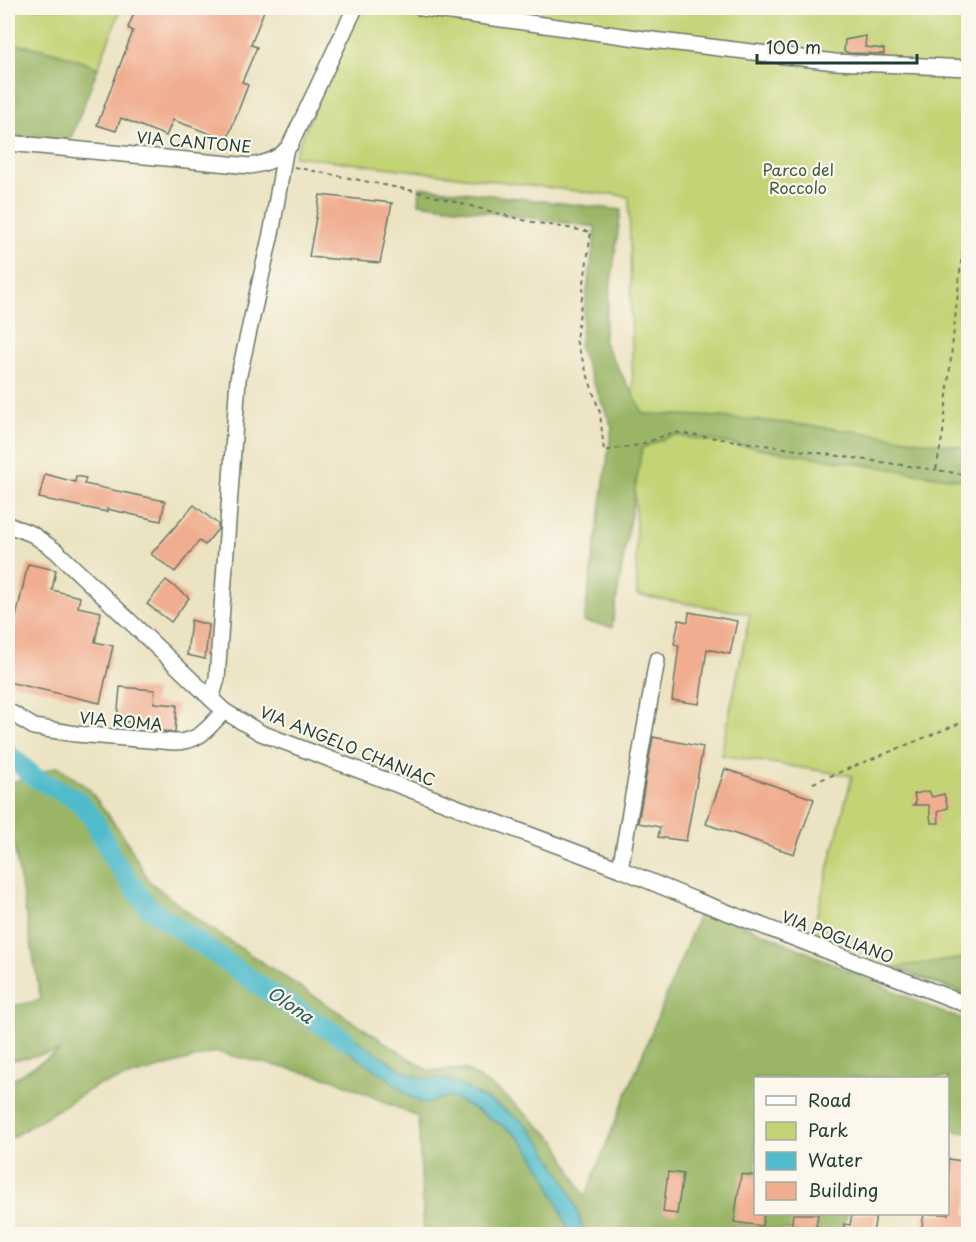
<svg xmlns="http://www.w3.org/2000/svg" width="976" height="1242" viewBox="0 0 976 1242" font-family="'Playpen Sans',sans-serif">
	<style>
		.green { fill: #c3d375; stroke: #718854; stroke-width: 1.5 }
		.forest { fill: #9ab566; stroke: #5c794d; stroke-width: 1.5 }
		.water { fill: #4fbbcb; stroke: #377c80; stroke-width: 1.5 }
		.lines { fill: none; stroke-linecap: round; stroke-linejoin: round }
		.river { stroke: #4fbbcb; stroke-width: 20 }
		.building { fill: #f0ad8f }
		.minor-casing { stroke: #677766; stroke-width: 18 }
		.path { stroke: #677766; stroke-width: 2; stroke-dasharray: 4.5 4.5; stroke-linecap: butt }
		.minor { stroke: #fff; stroke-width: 15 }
		.labels { text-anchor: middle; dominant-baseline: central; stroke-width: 4.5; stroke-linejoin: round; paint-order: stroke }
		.street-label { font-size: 16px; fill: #1f3d34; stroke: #fbf7ec }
		.park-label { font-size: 16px; fill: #405b41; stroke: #fbf7ec }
		.water-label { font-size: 18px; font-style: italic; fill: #2b5c5a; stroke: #fbf7ec }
	</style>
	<rect width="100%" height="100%" fill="#fbf7ec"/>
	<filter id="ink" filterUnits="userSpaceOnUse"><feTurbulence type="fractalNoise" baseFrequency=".0167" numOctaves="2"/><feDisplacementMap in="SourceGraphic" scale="12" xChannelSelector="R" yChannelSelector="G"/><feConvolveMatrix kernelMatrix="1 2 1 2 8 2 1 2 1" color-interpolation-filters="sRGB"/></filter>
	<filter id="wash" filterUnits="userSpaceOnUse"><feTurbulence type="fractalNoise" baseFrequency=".008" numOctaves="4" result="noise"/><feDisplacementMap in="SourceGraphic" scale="24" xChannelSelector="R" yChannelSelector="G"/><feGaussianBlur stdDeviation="1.35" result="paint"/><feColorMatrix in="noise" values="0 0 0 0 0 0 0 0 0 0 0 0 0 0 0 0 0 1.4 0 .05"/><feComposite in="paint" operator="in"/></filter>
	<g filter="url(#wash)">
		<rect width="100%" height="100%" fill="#ece3c2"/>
		<g class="green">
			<path d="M8,8H121L98,68C68,56 40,46 8,44Z"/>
			<path d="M357,8H407L518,16L519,13L476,8H968V995L927,981L812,933L852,776L721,755L750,614L637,595L629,197L613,194H601L294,156Z"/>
		</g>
		<g class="forest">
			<path d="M8,44C40,46 68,56 98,68L70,141L8,136Z"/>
			<path d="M420,187L621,210L603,341L644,414C752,415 861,432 968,448V481L673,435L642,448L612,627L584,622L612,427L579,348L596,227L419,203Z"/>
			<path d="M58,766L89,789L125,838L149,881L202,923L429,1071L465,1069L502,1093L556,1141L585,1197L702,907L791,945L941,1012L968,1021V1133L948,1130V1078H756V1214H848L838,1234L733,1226L718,1234H424L418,1117L333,1079L216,1052L96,1086L8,1140V1082L60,1051L8,1061V1007L41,1000L8,811V784Z"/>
			<path d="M968,912V995L895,967L965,958Z"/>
		</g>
		<g class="water">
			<path d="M719,8H812L764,13Z"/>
			<path d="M326,1019L405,1072L424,1079L441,1078L457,1084L490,1101L524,1122L542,1143L564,1179L578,1212L584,1234H570C558,1205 543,1162 520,1139C506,1126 489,1118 473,1108C466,1107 462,1101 455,1099C443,1095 435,1102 424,1104L410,1097L388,1078L322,1034Z"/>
		</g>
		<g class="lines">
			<path class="river" d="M8,754L34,777L77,800L94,820L114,860L148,907L276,997L346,1040"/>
		</g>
		<g id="blocks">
			<g class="building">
				<path d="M136,8H265L251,45L257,47L242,82L248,85L227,140L173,120L166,136L121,118L116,131L97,125L133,31L128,28Z"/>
				<path d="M866,36L865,47L884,49V54L849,53L844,51L845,40Z"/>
				<path d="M320,195L392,203L380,263L309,257Z"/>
				<path d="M45,474L75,482L76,476L86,478L84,484L165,501L161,521L107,509V512L39,498Z"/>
				<path d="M194,505L218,524V529L205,545L199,541L175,572L151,554Z"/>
				<path d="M28,564L56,570L52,590L80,597L78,607L101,612L95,642L113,646L100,703L8,682V653Z"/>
				<path d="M166,580L189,598L171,622L147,604Z"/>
				<path d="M689,612L737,621L730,654L707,649L699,704L672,700L679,645L674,644L679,620L688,622Z"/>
				<path d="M191,620L209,625L205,659L187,655Z"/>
				<path d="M120,687L155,690L154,703L177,705L175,732L151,730L152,724L117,721Z"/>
				<path d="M653,737L703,747L686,841L658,837L660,827L638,823Z"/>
				<path d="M725,769L814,799L794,854L706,824Z"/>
				<path d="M929,791L932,797L944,794L948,808L938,811L939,823H931L929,805H913L916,803L914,794Z"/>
				<path d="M948,1159L969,1162V1193L965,1214L969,1215V1234L921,1233L924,1214H948Z"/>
				<path d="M668,1172L683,1174L677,1214L663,1212Z"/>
				<path d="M741,1174L756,1176V1214H764L762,1226L734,1222Z"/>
				<path d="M793,1214H818L815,1233L791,1230Z"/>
				<path d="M852,1214H876L873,1234H843L844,1224L850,1225Z"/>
			</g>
		</g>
	</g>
	<g filter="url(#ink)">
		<use href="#blocks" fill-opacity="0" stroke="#677766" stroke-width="1.5"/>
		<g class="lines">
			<g class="minor-casing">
				<g id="minor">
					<path d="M422,8L644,39L835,62L968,68"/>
					<path d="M8,143L250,166C267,163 280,159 290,145L355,8"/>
					<path d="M8,525L32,534L56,551L224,711L261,733L620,869L695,900L968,1005"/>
					<path d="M211,699L217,679L238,379L272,229L285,152"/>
					<path d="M8,711L34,727L76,734L174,742C200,742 208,728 224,711"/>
					<path d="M620,869L657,660"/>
				</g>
			</g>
			<g class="path">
				<path d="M294,167L414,191L527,221L591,232L576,340L600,413L604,451L639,445L674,432L936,470"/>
				<path d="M968,197L943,433L936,470L968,475"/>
				<path d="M813,783L968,720"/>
			</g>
			<use href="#minor" class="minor"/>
		</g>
	</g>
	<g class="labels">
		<g class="street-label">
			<text transform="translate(194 141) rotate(5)">VIA CANTONE</text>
			<text transform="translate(121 720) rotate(5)">VIA ROMA</text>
			<text transform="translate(348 745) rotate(22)">VIA ANGELO CHANIAC</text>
			<text transform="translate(838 936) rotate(21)">VIA POGLIANO</text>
		</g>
		<g class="park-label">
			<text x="798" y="169">Parco del<tspan x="798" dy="18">Roccolo</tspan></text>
		</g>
		<g class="water-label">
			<text transform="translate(291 1004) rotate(34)">Olona</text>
		</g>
	</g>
	<rect width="976" height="1242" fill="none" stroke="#fbf7ec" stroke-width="30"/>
	<rect x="754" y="1077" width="195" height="138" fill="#fbf7ec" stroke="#a3ada2" stroke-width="1.5"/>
	<rect x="766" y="1096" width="30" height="9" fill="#ffffff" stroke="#a3ada2" stroke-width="1.5"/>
	<text x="808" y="1107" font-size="18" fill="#1f3d34">Road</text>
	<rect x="766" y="1122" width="30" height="18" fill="#c3d375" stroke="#a3ada2" stroke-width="1.5"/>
	<text x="808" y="1137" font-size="18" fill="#1f3d34">Park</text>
	<rect x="766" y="1152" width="30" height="18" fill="#4fbbcb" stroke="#a3ada2" stroke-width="1.5"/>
	<text x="808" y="1167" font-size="18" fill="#1f3d34">Water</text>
	<rect x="766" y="1182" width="30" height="18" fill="#f0ad8f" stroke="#a3ada2" stroke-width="1.5"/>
	<text x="808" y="1197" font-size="18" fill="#1f3d34">Building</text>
	<path d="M757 54v9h160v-9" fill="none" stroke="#1f3d34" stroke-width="3"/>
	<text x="766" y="54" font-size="18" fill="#1f3d34" stroke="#fbf7ec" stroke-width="4.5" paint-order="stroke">100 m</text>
</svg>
